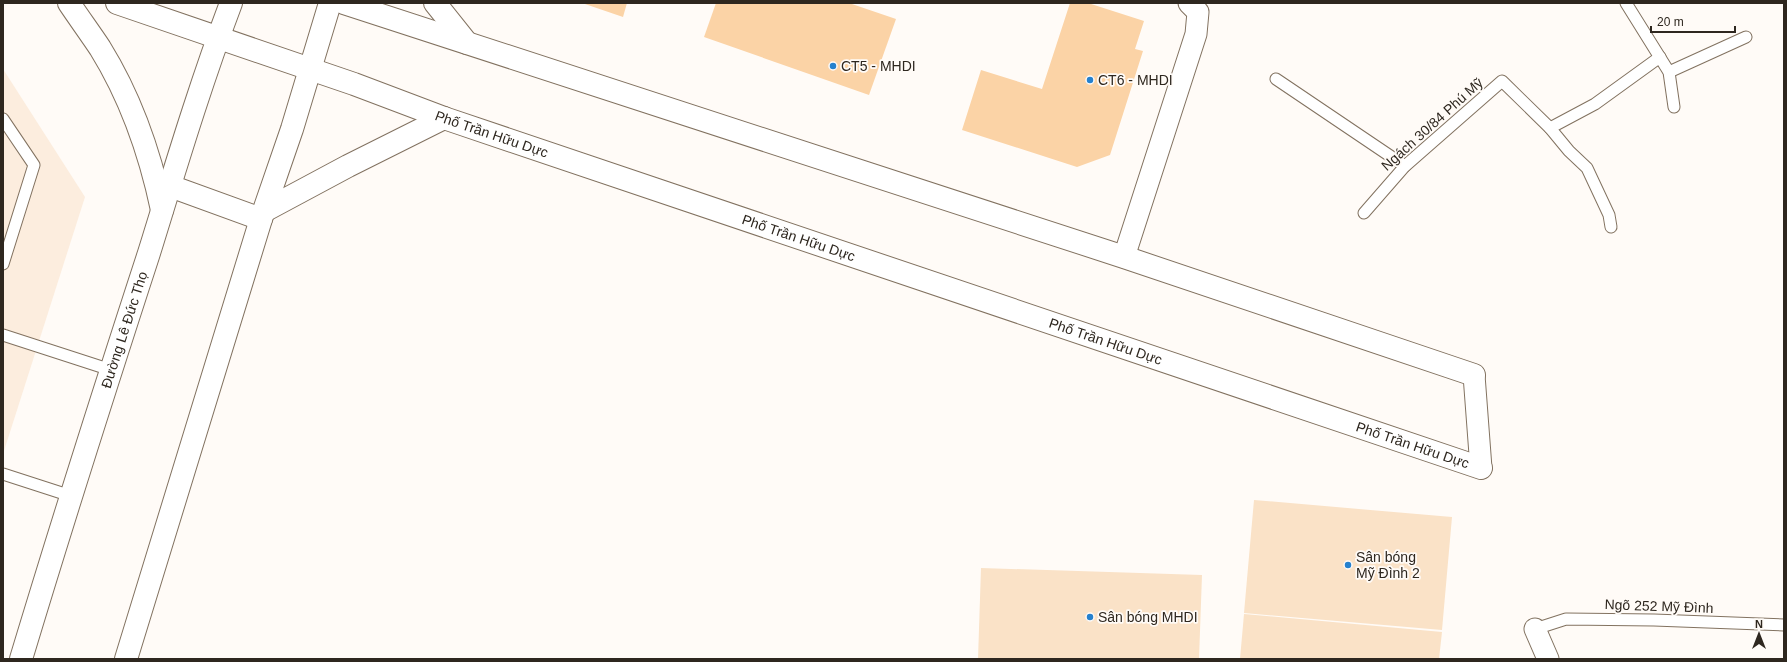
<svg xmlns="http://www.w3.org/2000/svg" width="1787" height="662" viewBox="0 0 1787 662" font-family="Arial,sans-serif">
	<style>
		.built { fill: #fcedde }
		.green { fill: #fae2c7 }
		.building { fill: #fbd3a6 }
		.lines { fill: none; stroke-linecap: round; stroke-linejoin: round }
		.lane-casing { stroke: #827260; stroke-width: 13 }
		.street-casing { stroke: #827260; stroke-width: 23 }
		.secondary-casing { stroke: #827260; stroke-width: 24 }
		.lane { stroke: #fff; stroke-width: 11 }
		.street { stroke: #fff; stroke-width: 21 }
		.secondary { stroke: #fff; stroke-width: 22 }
		.poi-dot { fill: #2581ce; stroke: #fffbf7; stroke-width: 1.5 }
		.labels { text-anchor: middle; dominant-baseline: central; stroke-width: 3.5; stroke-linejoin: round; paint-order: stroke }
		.poi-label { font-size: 14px; fill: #2e271f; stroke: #fffbf7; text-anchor: start }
		.street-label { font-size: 14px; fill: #2e271f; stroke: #fffbf7 }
	</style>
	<rect width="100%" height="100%" fill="#fffbf7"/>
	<path class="built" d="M3,69L85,197L3,454Z"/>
	<g class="green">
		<path d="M1254,500L1452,517L1442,630L1244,613Z"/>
		<path d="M981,568L1202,575L1199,659H978Z"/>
		<path d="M1244,614L1442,632L1439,659H1240Z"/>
	</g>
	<g class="building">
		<path d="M582,3H627L623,17Z"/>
		<path d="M716,3H849L896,19L869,95L704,37Z"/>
		<path d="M1070,3H1088L1144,21L1135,49L1143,51L1110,155L1077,167L962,130L981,70L1042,89Z"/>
	</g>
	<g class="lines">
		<g class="lane-casing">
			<g id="lane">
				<path d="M1626,3L1669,72L1674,107"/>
				<path d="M1669,72L1746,37"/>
				<path d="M1276,79L1405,166"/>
				<path d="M3,119L34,165L3,264"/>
				<path d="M1550,128L1569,151L1587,168L1609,215L1611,227"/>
				<path d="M1364,213L1405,166L1502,81L1550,128L1595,104L1660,57"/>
				<path d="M3,335L111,370"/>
				<path d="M3,474L71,496"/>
				<path d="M1535,629L1566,619L1654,620L1784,625"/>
			</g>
		</g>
		<g class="street-casing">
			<g id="street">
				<path d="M1124,257L1196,34L1198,12L1189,3"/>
				<path d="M1474,375L1481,468"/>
				<path d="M1535,629L1548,659"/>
			</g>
		</g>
		<g class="secondary-casing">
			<g id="secondary">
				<path d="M69,3C79,18 90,33 100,48C131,98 150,153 162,210"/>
				<path id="s1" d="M117,3L354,84L444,118L1481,468"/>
				<path d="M344,3L1124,257L1474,375"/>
				<path d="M435,3L467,43"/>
				<path d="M170,186L261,219"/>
				<path d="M264,211L348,166L444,118"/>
				<path id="s2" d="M21,659C62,523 105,388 149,253C175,169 200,85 231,3"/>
				<path d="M126,659L261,219L292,129L330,3"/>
			</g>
		</g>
		<use href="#lane" class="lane"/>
		<use href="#street" class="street"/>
		<use href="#secondary" class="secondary"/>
	</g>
	<g class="poi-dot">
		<circle cx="833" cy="66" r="4"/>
		<circle cx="1090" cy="80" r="4"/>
		<circle cx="1348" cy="565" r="4"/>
		<circle cx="1090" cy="617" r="4"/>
	</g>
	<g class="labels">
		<g class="poi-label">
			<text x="841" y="66">CT5 - MHDI</text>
			<text x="1098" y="80">CT6 - MHDI</text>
			<text x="1356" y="557">Sân bóng<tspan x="1356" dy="16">Mỹ Đình 2</tspan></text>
			<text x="1098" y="617">Sân bóng MHDI</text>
		</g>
		<g class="street-label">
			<text transform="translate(1432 124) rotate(-42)">Ngách 30/84 Phú Mỹ</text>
			<text stroke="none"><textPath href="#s1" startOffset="397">Phố Trần Hữu Dực</textPath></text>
			<text stroke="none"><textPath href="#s1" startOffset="721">Phố Trần Hữu Dực</textPath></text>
			<text stroke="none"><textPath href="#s2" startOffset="345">Đường Lê Đức Thọ</textPath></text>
			<text stroke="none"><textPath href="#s1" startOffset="1045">Phố Trần Hữu Dực</textPath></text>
			<text stroke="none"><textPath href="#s1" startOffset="1369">Phố Trần Hữu Dực</textPath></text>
			<text transform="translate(1659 606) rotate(2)">Ngõ 252 Mỹ Đình</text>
		</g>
	</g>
	<rect width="1787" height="662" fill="none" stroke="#2e271f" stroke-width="8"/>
	<g transform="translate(1759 634)" stroke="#fffbf7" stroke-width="3" paint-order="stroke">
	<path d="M0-3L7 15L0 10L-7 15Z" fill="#2e271f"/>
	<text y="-6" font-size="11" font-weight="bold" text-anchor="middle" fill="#2e271f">N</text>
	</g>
	<path d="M1651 26v6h84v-6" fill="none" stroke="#2e271f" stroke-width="2"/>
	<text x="1657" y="26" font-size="12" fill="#2e271f" stroke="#fffbf7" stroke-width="3" paint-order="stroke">20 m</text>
</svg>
